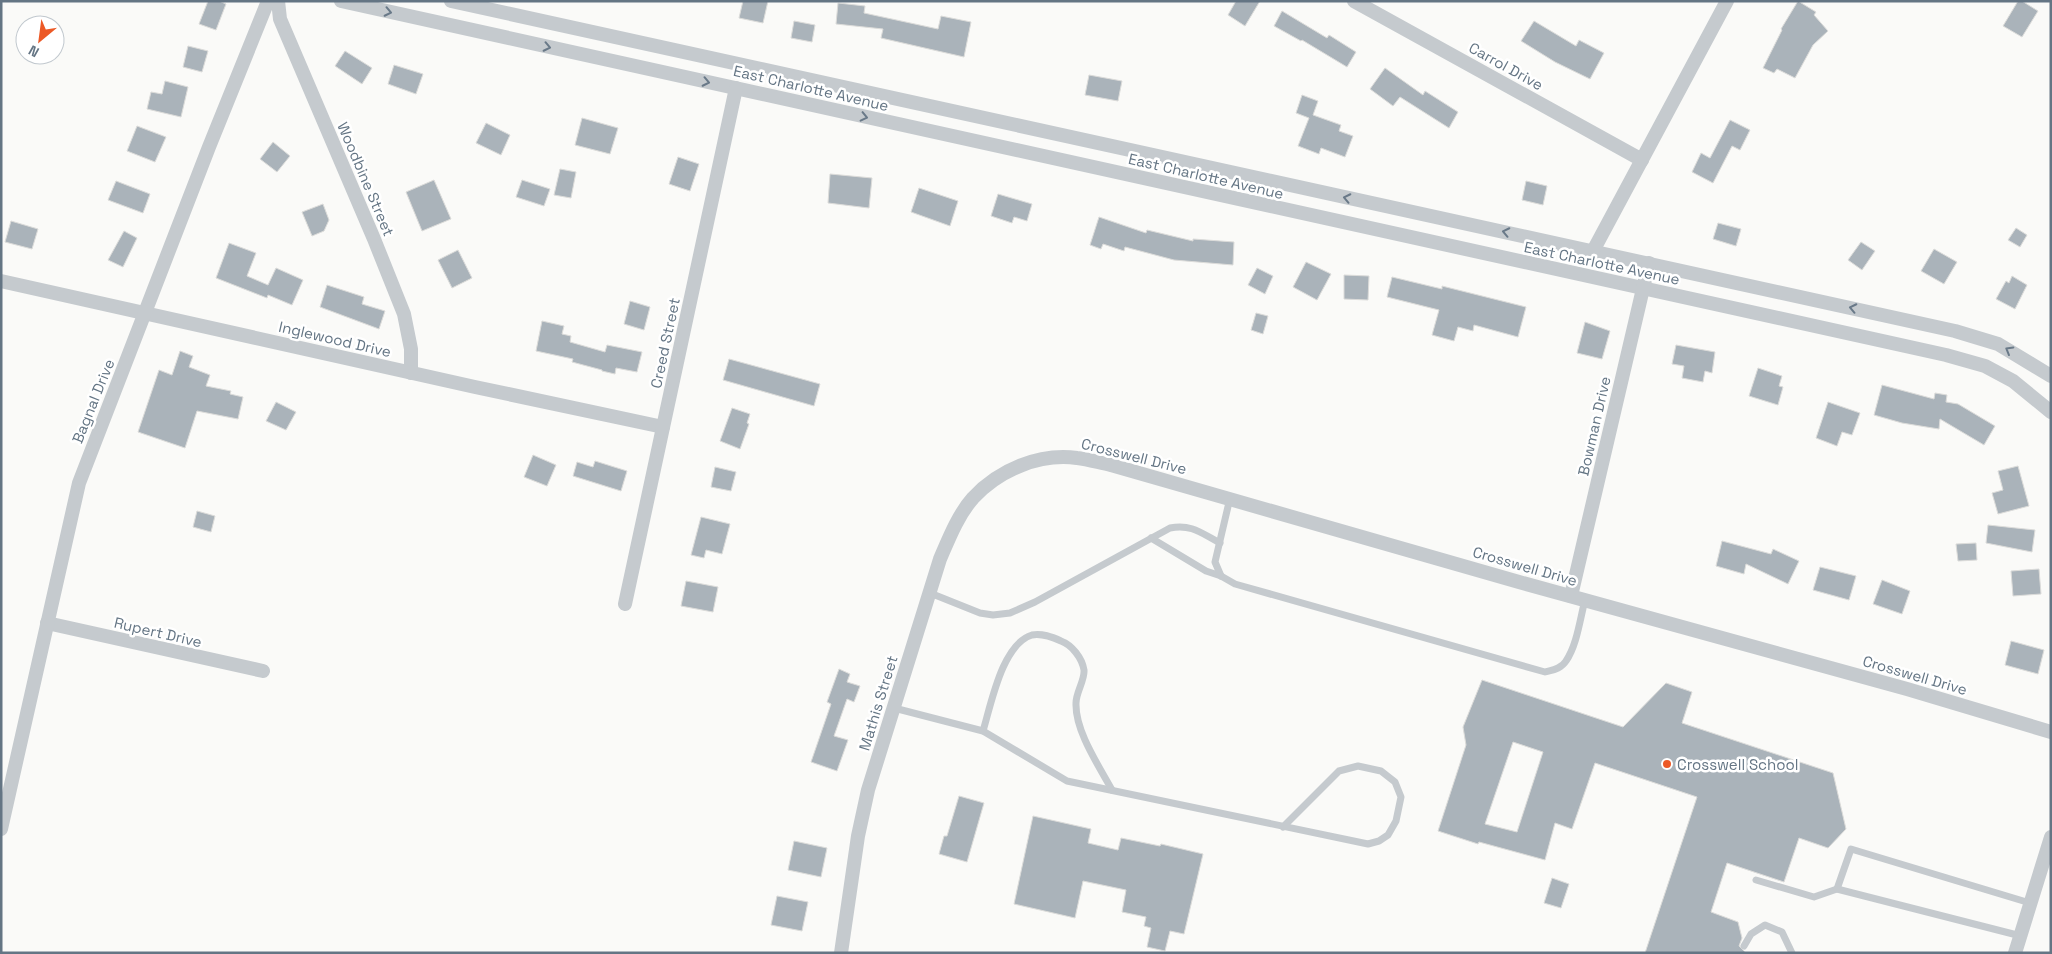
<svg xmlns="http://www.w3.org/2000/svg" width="2052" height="954" viewBox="0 0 2052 954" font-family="'Space Grotesk',sans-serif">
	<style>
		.building { fill: #aab3ba; stroke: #dcdcda; fill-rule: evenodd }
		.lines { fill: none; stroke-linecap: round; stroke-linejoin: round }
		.lane { stroke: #c5cace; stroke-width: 7 }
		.street { stroke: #c5cace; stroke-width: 14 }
		.oneway { stroke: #697988 }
		.poi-dot { fill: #ec5926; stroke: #fff; stroke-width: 2 }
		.labels { text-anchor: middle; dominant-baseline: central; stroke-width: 5; stroke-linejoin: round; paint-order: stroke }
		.street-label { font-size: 15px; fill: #647584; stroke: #fff }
		.poi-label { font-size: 15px; fill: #647584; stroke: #fff; text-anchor: start }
	</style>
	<rect width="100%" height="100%" fill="#fafaf8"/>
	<g class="building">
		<path d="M208,1H219L226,4L216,30L199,24Z"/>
		<path d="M743,1H768L763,23L739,18Z"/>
		<path d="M1236,1H1260L1245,26L1228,15Z"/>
		<path d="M1798,1L1816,12L1814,15L1828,31L1813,45L1795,78L1777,69L1774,73L1763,68L1782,30L1781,29Z"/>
		<path d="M2018,1H2022L2038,11L2022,37L2003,26Z"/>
		<path d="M838,3L865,6L864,13L938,29L941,16L971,22L964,57L881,38L883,29L836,24Z"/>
		<path d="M1282,11L1327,38L1329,35L1356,52L1347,67L1302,40L1301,41L1274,26Z"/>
		<path d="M794,21L815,25L812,42L791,38Z"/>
		<path d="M1534,21L1576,46L1579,40L1604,53L1590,79L1555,62L1521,41Z"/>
		<path d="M188,46L208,51L202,72L183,67Z"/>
		<path d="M345,51L372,68L362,84L335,66Z"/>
		<path d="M394,65L423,74L416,94L388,84Z"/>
		<path d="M1385,68L1423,95L1425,91L1458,112L1449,128L1400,97L1393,106L1370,89Z"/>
		<path d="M1089,75L1122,81L1118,101L1085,95Z"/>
		<path d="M165,81L188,87L181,117L147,109L151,92L162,94Z"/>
		<path d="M1302,95L1318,101L1313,115L1341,125L1339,131L1353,136L1345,157L1321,148L1319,154L1298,146L1309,118L1296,113Z"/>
		<path d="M582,118L618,128L610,154L575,145Z"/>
		<path d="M1730,120L1750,130L1740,150L1732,146L1713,183L1692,172L1701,153L1710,158Z"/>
		<path d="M486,123L510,135L501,155L476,143Z"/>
		<path d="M137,126L166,137L155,162L127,151Z"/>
		<path d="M273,142L290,156L277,172L260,159Z"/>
		<path d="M678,157L699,164L690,191L669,184Z"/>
		<path d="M560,169L576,172L571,198L554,195Z"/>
		<path d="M830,174L872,178L869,208L828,203Z"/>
		<path d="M434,180L451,219L422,231L406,192Z"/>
		<path d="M522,180L550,189L544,206L516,197Z"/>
		<path d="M116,181L150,194L143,213L108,200Z"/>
		<path d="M1526,181L1547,186L1543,205L1522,200Z"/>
		<path d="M919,188L958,201L950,226L911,212Z"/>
		<path d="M998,194L1032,204L1027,221L1014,217L1012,223L991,216Z"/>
		<path d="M323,204L329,220L324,231L312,236L302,212Z"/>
		<path d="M1099,217L1146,233L1147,230L1193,241V239L1234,242L1233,265L1174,260L1125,247L1124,251L1103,244L1101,249L1090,245Z"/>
		<path d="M11,221L38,229L32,249L5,242Z"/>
		<path d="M1718,223L1741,229L1736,246L1713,239Z"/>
		<path d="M2016,228L2027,235L2020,247L2008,240Z"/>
		<path d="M124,231L137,238L123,267L108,260Z"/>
		<path d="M1861,242L1875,251L1862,270L1848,260Z"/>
		<path d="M229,243L256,253L247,276L268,285L276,268L303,280L292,305L268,295L267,298L216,278Z"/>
		<path d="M1934,249L1957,262L1944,284L1921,271Z"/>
		<path d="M458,250L472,278L452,288L438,260Z"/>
		<path d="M1306,262L1331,274L1317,300L1293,287Z"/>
		<path d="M1257,268L1273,276L1265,294L1248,285Z"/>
		<path d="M1344,275L1369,276L1368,300L1344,299Z"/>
		<path d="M2012,276L2027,285L2015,309L1996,299L2006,281L2009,283Z"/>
		<path d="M1392,277L1442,289V286L1526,307L1518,337L1474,325L1473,331L1458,327L1454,341L1432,335L1439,310L1387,297Z"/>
		<path d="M327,285L364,297L362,304L385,311L379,329L320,307Z"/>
		<path d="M630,301L650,307L644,330L624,324Z"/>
		<path d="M1256,313L1268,316L1263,334L1251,330Z"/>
		<path d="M542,321L564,326L562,334L571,336L570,342L605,352L607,345L642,352L637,372L616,368L615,374L602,371V370L572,362L573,359L536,351Z"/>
		<path d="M1585,322L1610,331L1602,359L1577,353Z"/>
		<path d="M1676,345L1715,352L1712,373L1705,371L1703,382L1682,378L1684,366L1672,364Z"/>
		<path d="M180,351L193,356L189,367L210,375L206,386L231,391L230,394L243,397L238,419L197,411L185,448L138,432L159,370L172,375Z"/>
		<path d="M729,359L820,384L814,406L723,380Z"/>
		<path d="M1758,368L1782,376L1779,386L1783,387L1778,405L1749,396Z"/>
		<path d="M1882,385L1934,399L1935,393L1947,395L1946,402L1958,404L1995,426L1984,445L1940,419L1939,429L1902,423L1874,415Z"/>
		<path d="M276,402L296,412L286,430L266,421Z"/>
		<path d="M1828,402L1860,413L1852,435L1842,432L1837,446L1816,438Z"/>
		<path d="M732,408L750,414L747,423L749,424L740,449L720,441Z"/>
		<path d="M533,455L556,465L547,486L524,477Z"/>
		<path d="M595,461L627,471L621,491L573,476L577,462L593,467Z"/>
		<path d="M2018,466L2029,506L1998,514L1992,493L2003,490L1998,471Z"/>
		<path d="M715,467L736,472L731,491L711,487Z"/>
		<path d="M197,511L215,516L211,532L193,527Z"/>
		<path d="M701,517L730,524L722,554L706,550L704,558L691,555Z"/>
		<path d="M1988,525L2035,530L2032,552L1986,543Z"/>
		<path d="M1722,541L1771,554L1773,549L1799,561L1788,584L1746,564L1744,574L1716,566Z"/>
		<path d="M1976,543L1977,560L1958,561L1956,544Z"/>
		<path d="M1820,567L1856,576L1849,600L1813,590Z"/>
		<path d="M2039,569L2041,594L2013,596L2011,571Z"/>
		<path d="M1882,580L1910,591L1902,614L1873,604Z"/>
		<path d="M686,581L718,587L713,612L681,606Z"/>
		<path d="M2011,641L2044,650L2038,674L2005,665Z"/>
		<path d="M839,669L850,674L847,682L860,686L854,702L847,699L834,736L848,740L837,771L811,762L831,704L827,702Z"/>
		<path d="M1482,680L1623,727L1666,683L1692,692L1682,723L1833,773L1846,829L1828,848L1799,838L1784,882L1727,863L1711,912L1738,922L1742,938L1739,946L1746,953H1645L1697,797L1595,763L1572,829L1555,823L1545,860L1479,842L1478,844L1438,831L1466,745L1463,727ZM1513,742L1543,752L1517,832L1485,824Z"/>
		<path d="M959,796L984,803L967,862L939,854L944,836H947Z"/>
		<path d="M1033,816L1091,829L1088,843L1118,850L1121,838L1160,846L1161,844L1203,854L1184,934L1170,931L1165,951L1147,947L1151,928L1144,926L1146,917L1122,912L1126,890L1083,881L1075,918L1014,904Z"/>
		<path d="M794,841L827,848L821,877L788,870Z"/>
		<path d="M1552,878L1569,884L1561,908L1544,903Z"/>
		<path d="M777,896L808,902L802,931L771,925Z"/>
	</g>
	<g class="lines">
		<g class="lane">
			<path d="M1151,538L1206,571L1221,576L1235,584L1545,672C1552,670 1561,669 1566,661C1577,645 1580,619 1585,600"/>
			<path d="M1221,576L1215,562L1230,498"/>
			<path d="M930,593L980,613L993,615L1010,613L1035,602L1170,528C1192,524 1201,533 1220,543"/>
			<path d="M894,708L983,731L1067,781L1368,844L1379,841L1388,835L1396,821L1401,797L1395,782L1381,771L1358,766L1339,771L1283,827"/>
			<path d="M983,731C991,705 1002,644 1032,635C1042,633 1052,637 1061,641C1072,645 1082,658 1084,670C1085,680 1076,692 1076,703C1075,731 1099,766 1112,790"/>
			<path d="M1756,880L1814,897L1837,889"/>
			<path d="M2021,936L1837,889L1851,849L2030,903"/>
			<path d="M1744,946L1751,934L1765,925L1782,932L1792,953"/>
		</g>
		<g class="street">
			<path d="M278,1L280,19L374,239L404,314L411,349V373"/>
			<path d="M341,1L1946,355L1985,366L2013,381L2051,412"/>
			<path d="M451,1L1955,331L1998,344L2051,376"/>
			<path d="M1354,1L1642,160"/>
			<path d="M1593,251L1727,1"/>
			<path d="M1,281L475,387L663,427"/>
			<path d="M1571,596L1649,263"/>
			<path d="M625,604L736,88"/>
			<path d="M47,623L263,671"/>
			<path d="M1,829L79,483L209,147L268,1"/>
			<path d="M841,953L858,836L868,790L940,559C949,538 958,515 973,498C999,470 1039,453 1077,458C1088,459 1100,463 1111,465L1519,582L1907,689L2051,732"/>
			<path d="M2015,953L2051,837"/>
		</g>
	</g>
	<defs><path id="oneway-chevron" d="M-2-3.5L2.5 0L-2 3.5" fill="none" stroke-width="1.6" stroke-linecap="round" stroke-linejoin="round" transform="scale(1.25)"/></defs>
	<g class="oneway">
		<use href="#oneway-chevron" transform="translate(388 12) rotate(12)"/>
		<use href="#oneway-chevron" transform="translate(547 47) rotate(12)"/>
		<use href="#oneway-chevron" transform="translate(706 82) rotate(12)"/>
		<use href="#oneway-chevron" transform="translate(864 117) rotate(13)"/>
		<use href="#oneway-chevron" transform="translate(1347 198) rotate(-168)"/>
		<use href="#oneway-chevron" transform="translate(1506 232) rotate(-168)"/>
		<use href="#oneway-chevron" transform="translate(1853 308) rotate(-168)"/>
		<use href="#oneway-chevron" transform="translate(2009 350) rotate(-150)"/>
	</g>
	<circle class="poi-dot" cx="1667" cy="764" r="5"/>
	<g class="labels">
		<g class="street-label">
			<text transform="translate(1506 66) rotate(29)">Carrol Drive</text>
			<text transform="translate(811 88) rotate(13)">East Charlotte Avenue</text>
			<text transform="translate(1206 176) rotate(13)">East Charlotte Avenue</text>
			<text transform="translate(366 179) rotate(67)">Woodbine Street</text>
			<text transform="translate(1602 263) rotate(12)">East Charlotte Avenue</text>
			<text transform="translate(335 339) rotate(13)">Inglewood Drive</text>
			<text transform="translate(665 343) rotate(-78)">Creed Street</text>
			<text transform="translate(93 401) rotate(-68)">Bagnal Drive</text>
			<text transform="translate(1594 426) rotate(-77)">Bowman Drive</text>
			<text transform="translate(1134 456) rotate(14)">Crosswell Drive</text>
			<text transform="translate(1525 566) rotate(16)">Crosswell Drive</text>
			<text transform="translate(158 632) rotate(13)">Rupert Drive</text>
			<text transform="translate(1915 675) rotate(16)">Crosswell Drive</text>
			<text transform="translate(878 703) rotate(-73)">Mathis Street</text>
		</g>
		<g class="poi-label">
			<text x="1677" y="764">Crosswell School</text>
		</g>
	</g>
	<rect width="2052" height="954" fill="none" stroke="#647584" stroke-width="5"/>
	<g transform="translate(40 40) rotate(209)"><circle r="24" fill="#ffffff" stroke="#c1c8ce"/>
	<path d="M0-4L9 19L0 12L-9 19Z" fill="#ec5926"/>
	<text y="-8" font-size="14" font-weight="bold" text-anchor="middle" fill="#647584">N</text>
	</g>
</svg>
